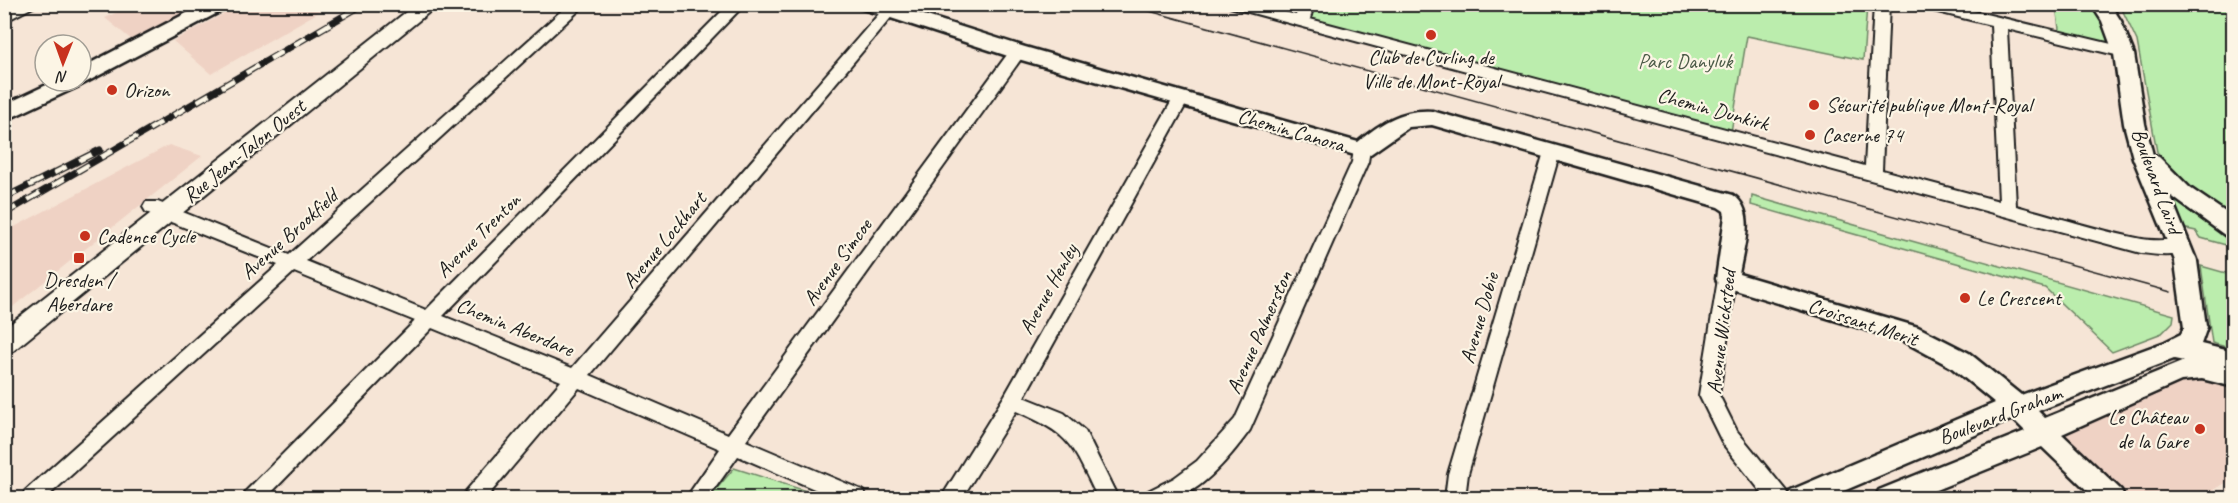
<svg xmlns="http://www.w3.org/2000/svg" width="2238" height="503" viewBox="0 0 2238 503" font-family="Caveat,sans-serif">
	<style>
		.built { fill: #efd2c4 }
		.green { fill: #bbedad; stroke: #6c8464; stroke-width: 1.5 }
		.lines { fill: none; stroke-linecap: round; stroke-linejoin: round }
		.minor-casing { stroke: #1c1c1c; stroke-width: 4 }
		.tertiary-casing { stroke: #1c1c1c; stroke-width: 5 }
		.secondary-casing { stroke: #1c1c1c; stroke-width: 4 }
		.minor { fill: #fcf5e5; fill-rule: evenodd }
		.tertiary { fill: #fcf5e5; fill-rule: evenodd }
		.secondary { fill: #fcf5e5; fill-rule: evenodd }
		.tram { stroke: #1c1c1c; stroke-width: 1.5 }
		.rail-casing { stroke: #1c1c1c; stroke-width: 7 }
		.rail { stroke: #fcf5e5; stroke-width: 4.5; stroke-dasharray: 14; stroke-linecap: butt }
		.tertiary-bridge-casing { stroke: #1c1c1c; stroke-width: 27; stroke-linecap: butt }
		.tertiary-bridge { stroke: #fcf5e5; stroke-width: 22 }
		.poi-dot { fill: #c8321e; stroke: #fcf5e5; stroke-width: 2 }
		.labels { text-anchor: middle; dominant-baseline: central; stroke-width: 4.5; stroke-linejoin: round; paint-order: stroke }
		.poi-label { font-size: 21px; fill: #1c1c1c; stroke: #fcf5e5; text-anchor: start }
		.park-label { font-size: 21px; fill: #4c5b48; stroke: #fcf5e5 }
		.street-label { font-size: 21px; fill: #1c1c1c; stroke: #fcf5e5 }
	</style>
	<rect width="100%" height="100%" fill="#f6e5d6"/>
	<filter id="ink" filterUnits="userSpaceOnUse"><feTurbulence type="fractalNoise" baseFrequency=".0167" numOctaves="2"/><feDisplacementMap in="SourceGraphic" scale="12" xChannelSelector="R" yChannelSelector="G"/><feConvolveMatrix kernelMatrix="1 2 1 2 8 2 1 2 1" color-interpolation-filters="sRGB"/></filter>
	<g filter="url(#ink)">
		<g class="built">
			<path d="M242,4H331V5L211,74L173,41Z"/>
			<path d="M131,5H203L133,41L105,18Z"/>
			<path d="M169,145L202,156L5,313V232Z"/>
			<path d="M2181,372L2233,380V479L2198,498H2112L2045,434Z"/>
		</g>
		<g class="green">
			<path d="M1316,4L1867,5L1863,60L1747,36L1731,132L1308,19Z"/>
			<path d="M2056,5H2100L2124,52L2060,37Z"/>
			<path d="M2120,5H2233V220L2192,190L2157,152L2137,41Z"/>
			<path d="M1752,196L2174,315L2173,322L2162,333L2112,352L2045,288L1751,205Z"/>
			<path d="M2175,198L2233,235V247L2201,238L2196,231L2182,228L2173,204Z"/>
			<path d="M2201,266L2233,275V349L2212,343Z"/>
			<path d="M734,468L828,498H709Z"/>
		</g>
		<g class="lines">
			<g class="minor-casing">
				<g id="minor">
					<path d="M18,4H39L4,22V11Z"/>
					<path d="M569,4H586L306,261L426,310L729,4H745L443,316L572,368L884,8H894L897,11L894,14L590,375L728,434L1012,48H1024L1026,52L746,441L864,491L867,498H835L738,456L708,498H686L720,449L579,388L486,498H463L466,491L561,381L432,328L266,498H243L246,491L415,321L294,272L46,498H22L25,491L278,265L146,212L143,207L146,202H158L289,255Z"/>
					<path d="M1228,4H1255L1296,15L1299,4H1314L1310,19L1865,166L1874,4H1889L1882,170L1999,201L1991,25L1917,7L1915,4H1944L2124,47L2130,48L2132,52L2130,56L2124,57L2007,29L2016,206C2058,217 2100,231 2142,239C2157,242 2174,238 2187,242L2190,247L2187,252C2172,257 2157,255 2141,253L1296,25L1230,7Z"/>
					<path d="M1181,93L1189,99L1024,397L1064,413L1085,431L1118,498H1098C1072,446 1073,435 1016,411L962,498H941L1005,395L1173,99Z"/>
					<path d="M1362,144L1370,150L1368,162L1250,430C1235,451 1200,495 1173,498C1164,500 1154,498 1145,498L1148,491L1174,478L1197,461L1235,419L1352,162L1354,150Z"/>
					<path d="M1552,146L1560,152L1468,474L1465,498H1445L1448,474L1544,152Z"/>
					<path d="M1727,272L1733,274L1736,279L1719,395L1737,431L1786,491L1789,498H1766L1723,444L1699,395L1718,279L1721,274Z"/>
				</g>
			</g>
			<g class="tertiary-casing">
				<g id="tertiary">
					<path d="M204,4H229L227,8L79,86L4,121V105L55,81H81V68Z"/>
					<path d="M858,4H889L1025,47L1358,142C1381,123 1402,109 1432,111L1733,195C1757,211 1743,249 1739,274L1918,327L1969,353L2021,395L2165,342L2181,334L2187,320L2195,317L2203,320L2207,327L2201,344L2234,352V387L2202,379L2181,381L2062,434L2121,490L2125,498H2095L2042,447L1916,498H1875L1879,490L2025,431L2013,419L1827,498H1787L1791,490L1995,403L1951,367L1903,341L1719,285L1716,279L1725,216L1724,211L1718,207L1432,125L1409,127L1369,155L1362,157L1011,57L860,8ZM2174,359L2184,361L2045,418L2038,411Z"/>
					<path d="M2091,4H2110L2121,21L2134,54L2145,124L2153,155L2159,157L2190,188L2234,218V238L2226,236L2170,195L2197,262L2194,268L2186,271L2178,268L2133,158L2124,124L2114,54L2102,21Z"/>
				</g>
			</g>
			<g class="secondary-casing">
				<path id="secondary" d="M416,4H439L13,351L4,354V329Z"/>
			</g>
			<use href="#minor" class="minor"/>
			<use href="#tertiary" class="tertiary"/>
			<use href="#secondary" class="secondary"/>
			<path class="tram" d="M1124,4L2171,292"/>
			<g class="rail-casing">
				<g id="rail">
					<path d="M4,198L100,150"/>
					<path d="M4,214L364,4"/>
				</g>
			</g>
			<use href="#rail" class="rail"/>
			<g class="tertiary-bridge-casing">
				<path id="tertiary-bridge" d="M2186,262L2195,327"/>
			</g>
			<use href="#tertiary-bridge" class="tertiary-bridge"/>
		</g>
	</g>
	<g class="poi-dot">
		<circle cx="1431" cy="35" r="6"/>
		<circle cx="112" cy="90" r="6"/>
		<circle cx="1814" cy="105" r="6"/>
		<circle cx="1810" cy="135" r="6"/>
		<circle cx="85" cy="236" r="6"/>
		<rect x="73" y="252" width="12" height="12" rx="3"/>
		<circle cx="1965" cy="298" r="6"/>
		<circle cx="2200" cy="429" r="6"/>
	</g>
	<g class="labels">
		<g class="poi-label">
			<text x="1431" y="57" text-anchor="middle">Club de Curling de<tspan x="1431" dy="24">Ville de Mont-Royal</tspan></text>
			<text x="124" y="90">Orizon</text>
			<text x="1826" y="105">Sécurité publique Mont-Royal</text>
			<text x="1822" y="135">Caserne 74</text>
			<text x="97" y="236">Cadence Cycle</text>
			<text x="79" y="280" text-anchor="middle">Dresden /<tspan x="79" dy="24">Aberdare</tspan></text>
			<text x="1977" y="298">Le Crescent</text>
			<text x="2188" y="417" text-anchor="end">Le Château<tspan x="2188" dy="24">de la Gare</tspan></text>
		</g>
		<g class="park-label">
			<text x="1685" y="61">Parc Danyluk</text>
		</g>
		<g class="street-label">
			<text transform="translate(1713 109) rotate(15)">Chemin Dunkirk</text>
			<text transform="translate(1291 130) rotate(16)">Chemin Canora</text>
			<text transform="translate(244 151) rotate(-39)">Rue Jean-Talon Ouest</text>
			<text transform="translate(2157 181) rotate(70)">Boulevard Laird</text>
			<text transform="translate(289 234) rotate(-42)">Avenue Brookfield</text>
			<text transform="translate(478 235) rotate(-45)">Avenue Trenton</text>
			<text transform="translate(664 240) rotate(-50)">Avenue Lockhart</text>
			<text transform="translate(837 262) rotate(-54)">Avenue Simcoe</text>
			<text transform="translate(1048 289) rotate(-61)">Avenue Henley</text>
			<text transform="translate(1479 318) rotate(-74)">Avenue Dobie</text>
			<text transform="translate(1863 322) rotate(18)">Croissant Merit</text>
			<text transform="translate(515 327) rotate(22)">Chemin Aberdare</text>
			<text transform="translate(1259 332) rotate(-66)">Avenue Palmerston</text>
			<text transform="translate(1721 332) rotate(-83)">Avenue Wicksteed</text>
			<text transform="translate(2000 415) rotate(-21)">Boulevard Graham</text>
		</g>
	</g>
	<rect width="2238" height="503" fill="none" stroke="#fcf5e5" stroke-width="24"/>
	<rect x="12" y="12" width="2214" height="479" fill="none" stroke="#1c1c1c" stroke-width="2" filter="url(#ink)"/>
	<g transform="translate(63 63) rotate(181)"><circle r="28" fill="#fcf5e5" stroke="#a29e95" stroke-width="1.5"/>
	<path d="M0-4.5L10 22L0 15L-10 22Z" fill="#c8321e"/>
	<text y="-9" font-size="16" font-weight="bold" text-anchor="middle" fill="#1c1c1c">N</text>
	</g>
</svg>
